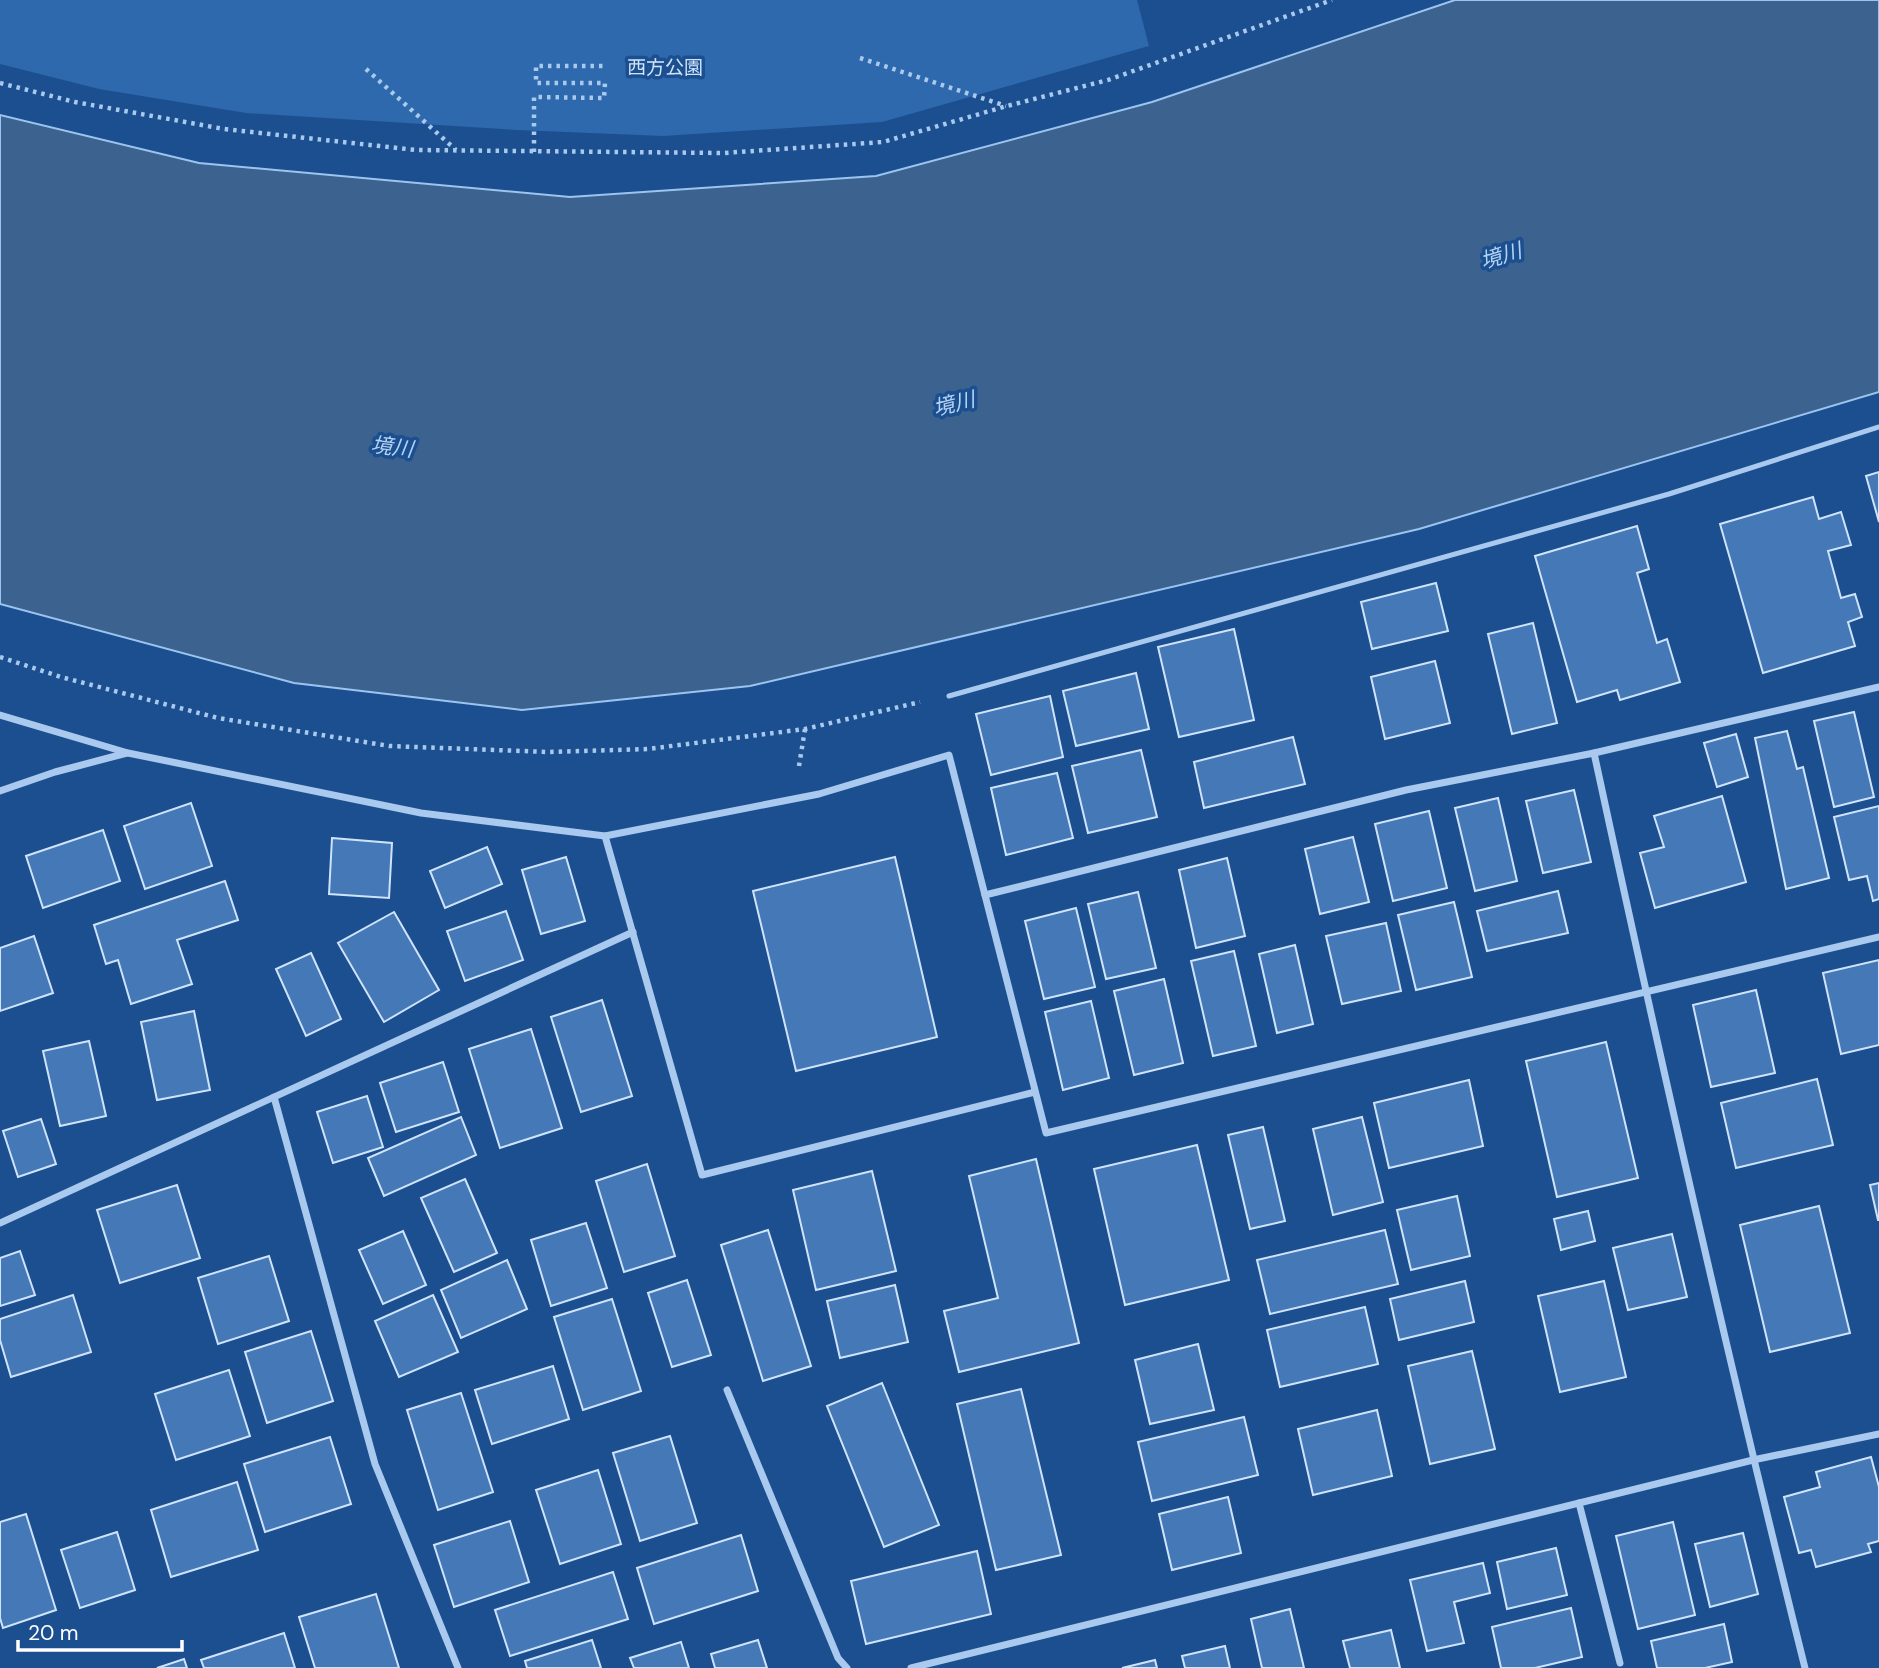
<svg xmlns="http://www.w3.org/2000/svg" width="1879" height="1668" viewBox="0 0 1879 1668" font-family="'DM Sans','Noto Sans JP',sans-serif">
	<style>
		.green { fill: #2e69ad }
		.water { fill: #3c6290; stroke: #9cc4f0; stroke-width: 2 }
		.building { fill: #4478b7; stroke: #cfe3fa; stroke-width: 2 }
		.lines { fill: none; stroke-linecap: round; stroke-linejoin: round }
		.path { stroke: #a9c9ee; stroke-width: 4.5; stroke-dasharray: 3.5 5; stroke-linecap: butt }
		.service { stroke: #a9c9ee; stroke-width: 5 }
		.minor { stroke: #a9c9ee; stroke-width: 7 }
		.labels { text-anchor: middle; dominant-baseline: central; stroke-width: 7; stroke-linejoin: round; paint-order: stroke }
		.park-label { font-size: 19px; fill: #cfe3fa; stroke: #1b4f8f }
		.water-label { font-size: 21px; font-style: italic; fill: #b5d3f5; stroke: #1b4f8f }
	</style>
	<rect width="100%" height="100%" fill="#1b4f8f"/>
	<path class="green" d="M0,0H1137L1149,46L882,122L663,136L517,130L246,113L99,89L0,64Z"/>
	<path class="water" d="M1455,0H1879V392L1419,529L750,686L522,710L294,683L0,604V115L199,163L570,197L876,176L1152,102Z"/>
	<g class="building">
		<path d="M1879,472V522L1866,476Z"/>
		<path d="M1813,497L1819,519L1841,512L1851,545L1828,551L1841,598L1855,594L1862,617L1848,622L1855,646L1763,673L1720,524Z"/>
		<path d="M1637,526L1649,569L1637,573L1657,643L1667,639L1680,682L1620,700L1617,690L1577,702L1535,556Z"/>
		<path d="M1436,583L1448,631L1372,649L1361,602Z"/>
		<path d="M1533,623L1557,723L1512,734L1488,634Z"/>
		<path d="M1234,629L1254,720L1179,737L1158,647Z"/>
		<path d="M1435,661L1450,723L1385,739L1371,677Z"/>
		<path d="M1136,673L1149,729L1076,746L1063,691Z"/>
		<path d="M1050,696L1063,757L991,775L976,714Z"/>
		<path d="M1854,712L1874,797L1834,807L1814,721Z"/>
		<path d="M1787,731L1797,769L1803,767L1829,878L1786,889L1755,738Z"/>
		<path d="M1736,734L1748,777L1717,787L1704,743Z"/>
		<path d="M1293,737L1305,784L1204,808L1194,762Z"/>
		<path d="M1141,750L1157,817L1088,833L1072,766Z"/>
		<path d="M1057,773L1073,838L1006,855L991,788Z"/>
		<path d="M1574,790L1591,862L1543,873L1526,801Z"/>
		<path d="M1722,796L1746,882L1655,908L1640,853L1664,847L1654,816Z"/>
		<path d="M1498,798L1517,881L1475,891L1455,808Z"/>
		<path d="M191,803L212,866L145,889L124,826Z"/>
		<path d="M1879,806V899L1873,901L1867,876L1849,880L1834,817Z"/>
		<path d="M1429,811L1447,888L1393,901L1375,824Z"/>
		<path d="M103,830L120,881L43,908L26,856Z"/>
		<path d="M1353,837L1369,902L1320,914L1305,849Z"/>
		<path d="M332,838L392,843L389,898L329,894Z"/>
		<path d="M487,847L502,884L445,908L430,871Z"/>
		<path d="M566,857L585,921L541,934L522,870Z"/>
		<path d="M895,857L937,1037L796,1071L753,891Z"/>
		<path d="M1227,858L1245,936L1196,948L1179,870Z"/>
		<path d="M225,881L238,920L177,940L192,984L131,1004L118,960L106,964L94,925Z"/>
		<path d="M1558,891L1568,933L1487,951L1477,911Z"/>
		<path d="M1138,892L1156,968L1106,979L1088,904Z"/>
		<path d="M1454,902L1472,977L1416,990L1398,915Z"/>
		<path d="M1076,908L1095,987L1044,999L1025,921Z"/>
		<path d="M506,911L523,960L465,981L447,931Z"/>
		<path d="M394,912L439,990L384,1022L338,943Z"/>
		<path d="M1386,923L1401,991L1342,1004L1326,936Z"/>
		<path d="M34,936L53,993L0,1011V948Z"/>
		<path d="M1295,945L1313,1024L1277,1033L1259,954Z"/>
		<path d="M1234,951L1256,1046L1213,1056L1191,961Z"/>
		<path d="M311,953L341,1019L306,1036L276,969Z"/>
		<path d="M1879,960V1045L1841,1054L1823,973Z"/>
		<path d="M1164,979L1183,1063L1134,1075L1114,991Z"/>
		<path d="M1756,990L1775,1073L1711,1087L1693,1005Z"/>
		<path d="M602,1000L632,1096L581,1112L551,1017Z"/>
		<path d="M1091,1001L1109,1078L1063,1090L1045,1012Z"/>
		<path d="M194,1011L210,1090L157,1100L141,1022Z"/>
		<path d="M531,1029L562,1128L500,1148L469,1049Z"/>
		<path d="M89,1041L106,1116L60,1126L43,1051Z"/>
		<path d="M1606,1042L1638,1178L1557,1197L1526,1061Z"/>
		<path d="M443,1062L459,1112L396,1132L380,1083Z"/>
		<path d="M1817,1079L1833,1145L1736,1168L1721,1103Z"/>
		<path d="M1469,1080L1483,1146L1389,1168L1374,1103Z"/>
		<path d="M367,1096L383,1147L333,1163L317,1112Z"/>
		<path d="M461,1117L476,1155L384,1196L368,1158Z"/>
		<path d="M1362,1117L1383,1202L1333,1215L1313,1129Z"/>
		<path d="M41,1119L56,1164L18,1177L3,1131Z"/>
		<path d="M1263,1127L1285,1221L1250,1229L1228,1135Z"/>
		<path d="M1197,1145L1229,1280L1125,1305L1094,1169Z"/>
		<path d="M1036,1159L1079,1343L959,1372L944,1311L998,1298L969,1176Z"/>
		<path d="M647,1164L675,1256L624,1272L596,1181Z"/>
		<path d="M872,1171L896,1271L816,1290L793,1190Z"/>
		<path d="M465,1179L497,1253L454,1272L421,1198Z"/>
		<path d="M1879,1183V1220H1878L1870,1185Z"/>
		<path d="M177,1185L200,1258L120,1283L97,1210Z"/>
		<path d="M1457,1196L1470,1256L1411,1270L1397,1210Z"/>
		<path d="M1819,1206L1850,1333L1770,1352L1740,1225Z"/>
		<path d="M1588,1211L1595,1241L1561,1250L1554,1219Z"/>
		<path d="M586,1223L607,1288L551,1306L531,1240Z"/>
		<path d="M768,1230L811,1366L763,1381L721,1245Z"/>
		<path d="M1385,1230L1398,1284L1270,1314L1257,1260Z"/>
		<path d="M403,1231L426,1285L383,1304L359,1250Z"/>
		<path d="M1672,1234L1687,1297L1628,1310L1613,1248Z"/>
		<path d="M20,1251L35,1295L0,1306V1258Z"/>
		<path d="M269,1256L289,1321L218,1344L198,1278Z"/>
		<path d="M507,1260L527,1309L461,1338L441,1290Z"/>
		<path d="M687,1280L711,1355L672,1367L648,1293Z"/>
		<path d="M1465,1281L1474,1322L1399,1340L1390,1299Z"/>
		<path d="M1604,1281L1626,1377L1560,1392L1538,1296Z"/>
		<path d="M895,1285L908,1342L840,1358L827,1301Z"/>
		<path d="M73,1295L91,1352L11,1377L0,1340V1319Z"/>
		<path d="M433,1295L458,1352L399,1377L375,1321Z"/>
		<path d="M612,1299L641,1391L583,1410L554,1317Z"/>
		<path d="M1365,1307L1378,1364L1280,1387L1267,1330Z"/>
		<path d="M311,1331L333,1401L267,1423L245,1352Z"/>
		<path d="M1198,1344L1214,1410L1150,1424L1135,1360Z"/>
		<path d="M1472,1351L1495,1449L1430,1464L1408,1366Z"/>
		<path d="M553,1366L569,1419L492,1444L475,1390Z"/>
		<path d="M229,1370L250,1436L176,1460L155,1394Z"/>
		<path d="M882,1383L939,1525L884,1547L827,1406Z"/>
		<path d="M1021,1389L1061,1555L996,1570L957,1404Z"/>
		<path d="M461,1393L493,1492L438,1510L407,1410Z"/>
		<path d="M1377,1410L1392,1476L1313,1495L1298,1429Z"/>
		<path d="M1244,1417L1258,1475L1152,1501L1138,1442Z"/>
		<path d="M670,1436L697,1523L640,1541L613,1453Z"/>
		<path d="M330,1437L351,1504L265,1532L244,1464Z"/>
		<path d="M1871,1457L1879,1487V1541L1868,1544L1871,1552L1816,1567L1811,1550L1799,1553L1784,1497L1820,1487L1816,1472Z"/>
		<path d="M598,1470L621,1544L560,1564L536,1490Z"/>
		<path d="M237,1482L258,1550L171,1577L151,1510Z"/>
		<path d="M1228,1497L1241,1553L1172,1570L1159,1514Z"/>
		<path d="M26,1514L56,1610L3,1628L0,1618V1522Z"/>
		<path d="M510,1521L529,1582L454,1607L434,1545Z"/>
		<path d="M1673,1522L1695,1615L1638,1629L1616,1536Z"/>
		<path d="M117,1532L135,1590L80,1608L61,1550Z"/>
		<path d="M1743,1533L1758,1594L1710,1607L1695,1544Z"/>
		<path d="M741,1535L758,1591L654,1624L637,1568Z"/>
		<path d="M1556,1548L1567,1595L1507,1609L1497,1562Z"/>
		<path d="M977,1551L991,1614L866,1644L851,1581Z"/>
		<path d="M1483,1563L1490,1593L1454,1602L1464,1643L1427,1651L1410,1580Z"/>
		<path d="M613,1572L628,1619L510,1656L495,1610Z"/>
		<path d="M376,1594L399,1668H315L299,1617Z"/>
		<path d="M1571,1608L1582,1657L1535,1668H1501L1492,1627Z"/>
		<path d="M1290,1609L1304,1668H1262L1251,1619Z"/>
		<path d="M1724,1624L1732,1662L1705,1668H1657L1651,1641Z"/>
		<path d="M1391,1630L1400,1668H1350L1343,1641Z"/>
		<path d="M284,1633L295,1668H204L201,1660Z"/>
		<path d="M592,1640L601,1668H527L525,1661Z"/>
		<path d="M758,1640L767,1668H715L711,1654Z"/>
		<path d="M681,1642L689,1668H634L630,1658Z"/>
		<path d="M1225,1646L1230,1668H1185L1182,1656Z"/>
		<path d="M184,1659L187,1668H157Z"/>
		<path d="M1155,1660L1157,1668H1122Z"/>
	</g>
	<g class="lines">
		<g class="path">
			<path d="M860,58L1006,106"/>
			<path d="M366,69L456,150"/>
			<path d="M0,83L75,102L224,129L416,150L724,153L883,142L1007,106L1108,80L1332,0"/>
			<path d="M534,152V97L604,98L605,83H536V66H603"/>
			<path d="M0,657L61,677L218,718L389,746L548,752L648,749L805,729L920,702"/>
			<path d="M799,766L805,729"/>
		</g>
		<path class="service" d="M949,696L1669,494L1879,427"/>
		<g class="minor">
			<path d="M0,715L128,753L421,813L605,836L819,794L949,755L1046,1133L1879,937"/>
			<path d="M1594,753C1660,1059 1729,1364 1805,1668"/>
			<path d="M0,791L55,772L127,753"/>
			<path d="M605,836L702,1175L1035,1092"/>
			<path d="M985,895L1406,790L1594,753L1879,687"/>
			<path d="M274,1097L375,1464L458,1668"/>
			<path d="M0,1223L633,932"/>
			<path d="M727,1390L838,1658L847,1668"/>
			<path d="M1579,1503L1620,1663"/>
			<path d="M911,1668L1753,1460L1879,1434"/>
		</g>
	</g>
	<g class="labels">
		<g class="park-label">
			<text x="665" y="67">西方公園</text>
		</g>
		<g class="water-label">
			<text transform="translate(1501 256) rotate(-17)">境川</text>
			<text transform="translate(954 404) rotate(-14)">境川</text>
			<text transform="translate(392 447) rotate(7)">境川</text>
		</g>
	</g>
	<path d="M18 1640v10h164v-10" fill="none" stroke="#ffffff" stroke-width="3.5"/>
	<text x="28" y="1640" font-size="21" fill="#ffffff" stroke="#1b4f8f" stroke-width="5" paint-order="stroke">20 m</text>
</svg>
